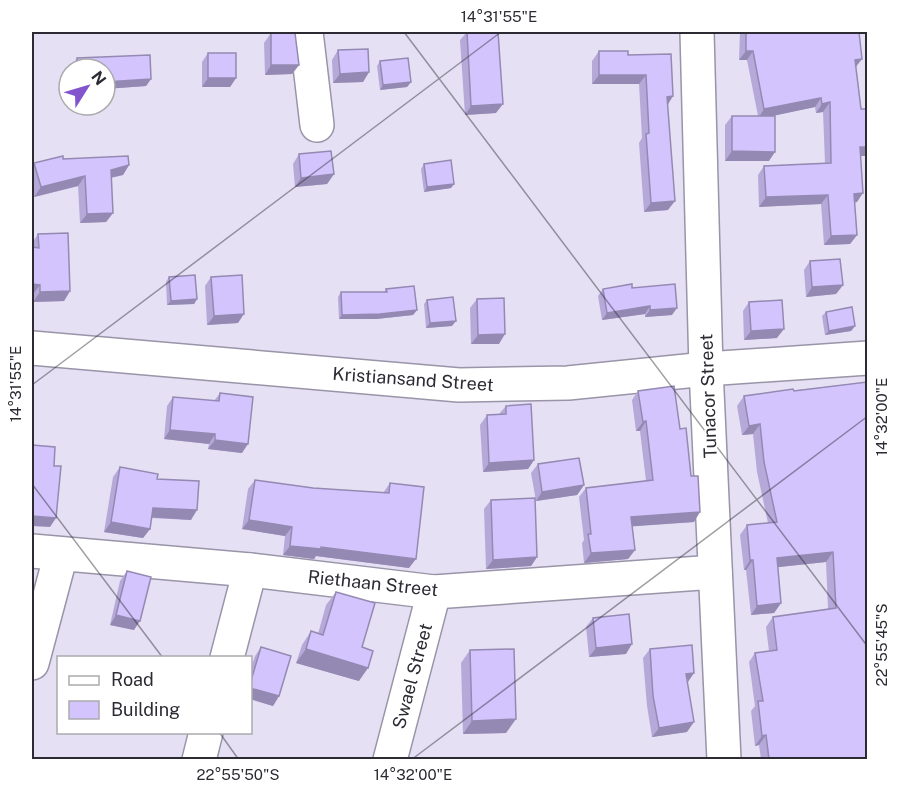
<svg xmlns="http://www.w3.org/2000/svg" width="899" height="791" viewBox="0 0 899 791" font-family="'Public Sans',sans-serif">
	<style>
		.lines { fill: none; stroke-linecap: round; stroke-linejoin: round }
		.minor-casing { stroke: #9994a7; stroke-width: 36 }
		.minor { stroke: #fff; stroke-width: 33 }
		.wall { fill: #b6a9da }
		.shaded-wall { fill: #9489b2 }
		.building { fill: #d4c4fe; stroke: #9489b2; stroke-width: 1.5 }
		.ticks { fill: none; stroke: #2c2a32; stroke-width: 1.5; stroke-opacity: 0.45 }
		.labels { text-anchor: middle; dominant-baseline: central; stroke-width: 4.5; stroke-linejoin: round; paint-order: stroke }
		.street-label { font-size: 18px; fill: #2c2a32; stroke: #fff }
		.neatline { fill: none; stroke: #2c2a32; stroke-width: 2 }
		.ticks-label { font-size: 15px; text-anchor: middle; fill: #2c2a32 }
	</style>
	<rect width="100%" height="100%" fill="#e5e0f4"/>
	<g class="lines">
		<g class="minor-casing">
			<g id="minor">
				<path d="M306,32L317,125"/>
				<path d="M697,32L706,369L724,760"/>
				<path d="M32,348L459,385L568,383L706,369L868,358"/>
				<path d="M32,551L250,570L434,592L715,572"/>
				<path d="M227,658L250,570"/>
				<path d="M32,663L61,554"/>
				<path d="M199,760L206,732"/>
				<path d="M390,760L434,592"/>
			</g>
		</g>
		<use href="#minor" class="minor"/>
	</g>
	<g class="wall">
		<path d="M467,32L496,113L465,115L460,40Z"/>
		<path d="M740,32H859L856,68L865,156H860L857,202L854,203L857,235L850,244L824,245L821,204L759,207L758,175L764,166L825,163L823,112L816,113L815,107L771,116L769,161H725V125L732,116H758L747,60H739Z"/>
		<path d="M271,33L299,65L292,74L265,75L264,43Z"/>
		<path d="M338,50L369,72L363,82L333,83L332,60Z"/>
		<path d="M599,51L628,55L671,54L667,105L668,210L644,212L639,143L642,138L639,84H592V61Z"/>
		<path d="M208,53L236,78L230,87H202V62Z"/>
		<path d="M150,55L151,79L146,86L105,89V69H72V66L77,58Z"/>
		<path d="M380,61L411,82L407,87L380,90L377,66Z"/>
		<path d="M299,154L334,174L327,184L295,187L293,164Z"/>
		<path d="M63,159L129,165L123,175L111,178L113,213L106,222L80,223L78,186L34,197L32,186V167L34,163Z"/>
		<path d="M424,164L454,184L451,188L424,192L421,169Z"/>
		<path d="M38,234L70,291L64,301L33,302V294H32V243Z"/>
		<path d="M810,261L843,285L836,294L806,297L804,270Z"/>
		<path d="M169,277L197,299L194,304L167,305L166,282Z"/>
		<path d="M211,277L238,323L207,325L205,286Z"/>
		<path d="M632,288L672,315L645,317V314L602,320L598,296L603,289Z"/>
		<path d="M386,289L417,310L413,315L376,319H339L338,297L341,292H384Z"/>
		<path d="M477,299L499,344H471L470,308Z"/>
		<path d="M427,300L452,326L426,328L424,304Z"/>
		<path d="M749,302L777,338L744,340L743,311Z"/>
		<path d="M826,312L855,326L851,331L825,335L822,316Z"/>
		<path d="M867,382V759H761L759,745L755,746L751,711L755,706L749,662L755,653L769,651L766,627L773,617L828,609L826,562L778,567L781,603L774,613L751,615L746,570H744L740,535L747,525L768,523L757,472L753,434L742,435L737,406L744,396Z"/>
		<path d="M638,391L694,522L632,526L635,550L628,559L584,563L582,543L584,540L579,497L586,488L646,481L640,431H636L632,400Z"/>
		<path d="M220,393L242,453L208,449L209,444L164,439L167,406L173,397L214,401Z"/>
		<path d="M506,406L534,460L528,469L483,472L480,425L487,415L499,414Z"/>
		<path d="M538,464L584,485L577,495L536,501L531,473Z"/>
		<path d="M120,467L157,479L191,520L151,518L150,529L143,538L104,532L113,477Z"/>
		<path d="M255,480L313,488L383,493L390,483L409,568L316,556L314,559L283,555L285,536L242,529L248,489Z"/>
		<path d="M491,500L537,557L531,566L486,569L484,509Z"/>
		<path d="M127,571L134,630L110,625L120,581Z"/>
		<path d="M336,592L362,647L359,681L296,663L302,645L311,631L318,634L326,605Z"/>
		<path d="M593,618L626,654L589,657L586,627Z"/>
		<path d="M261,647L279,696L273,706L250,699V671L255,656Z"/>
		<path d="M650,649L687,682V732L652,737L647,706L643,658Z"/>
		<path d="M470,650L506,733L463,734L461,663Z"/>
	</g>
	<g class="shaded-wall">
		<path d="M746,51H753L747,60H739Z"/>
		<path d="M862,59L855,68V60Z"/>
		<path d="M271,65H299L292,74L265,75Z"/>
		<path d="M369,72L363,82L333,83L340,74Z"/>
		<path d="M599,75H646L639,84H592Z"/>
		<path d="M208,78H236L230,87H202Z"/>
		<path d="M151,79L146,86L105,89V82Z"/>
		<path d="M411,82L407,87L380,90L383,85Z"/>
		<path d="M673,96L667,106V97Z"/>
		<path d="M821,98L815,107L758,119L764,109Z"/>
		<path d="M830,102L823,112L816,113L822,104Z"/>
		<path d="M503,104L496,113L465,115L471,106Z"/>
		<path d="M860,147H867V152L865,156H853Z"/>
		<path d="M732,151L775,152L769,161H725Z"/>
		<path d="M129,165L123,175L104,179L111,170Z"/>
		<path d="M334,174L327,184L295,187L301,178Z"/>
		<path d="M85,176L78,186L34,197L41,187Z"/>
		<path d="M454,184L451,188L424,192L427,187Z"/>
		<path d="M863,193L857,202L847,203L854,194Z"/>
		<path d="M828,195L821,204L759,207L766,197Z"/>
		<path d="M675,201L668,210L644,212L651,203Z"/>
		<path d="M113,213L106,222L80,223L87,214Z"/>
		<path d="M857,235L850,244L824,245L831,236Z"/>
		<path d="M32,284L40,285L33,294H32Z"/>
		<path d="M843,285L836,294L806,297L812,287Z"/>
		<path d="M70,291L64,301L33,302L40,292Z"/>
		<path d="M197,299L194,304L167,305L171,301Z"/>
		<path d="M650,306L645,314L602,320L607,313Z"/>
		<path d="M677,308L672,315L645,317L650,310Z"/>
		<path d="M417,310L413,315L376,319H339L342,315Z"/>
		<path d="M244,314L238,323L207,325L214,316Z"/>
		<path d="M456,321L452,326L426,328L430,323Z"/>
		<path d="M855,326L851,331L825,335L829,331Z"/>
		<path d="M784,329L777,338L744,340L751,331Z"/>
		<path d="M505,334L499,344H471L478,335Z"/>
		<path d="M646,421L640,431H636L643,422Z"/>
		<path d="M760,424L753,434L742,435L749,426Z"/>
		<path d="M170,430L215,434L209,444L164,439Z"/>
		<path d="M215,440L248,444L242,453L208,449Z"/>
		<path d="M534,460L528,469L483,472L489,463Z"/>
		<path d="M584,485L577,495L536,501L542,492Z"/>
		<path d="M153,508L197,510L191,520L146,517Z"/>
		<path d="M700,512L694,522L624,527L631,517Z"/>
		<path d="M32,516L56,518L50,527L32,526Z"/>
		<path d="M249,520L292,527L285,536L242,529Z"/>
		<path d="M111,522L150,529L143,538L104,532Z"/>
		<path d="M290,546L321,547L416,559L409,568L316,556L314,559L283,555Z"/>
		<path d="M635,550L628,559L584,563L591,553Z"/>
		<path d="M833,552L826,562L770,568L777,558Z"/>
		<path d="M537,557L531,566L486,569L493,560Z"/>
		<path d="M750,560H753L746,570H744Z"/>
		<path d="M781,603L774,613L751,615L757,606Z"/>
		<path d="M116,615L140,621L134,630L110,625Z"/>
		<path d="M632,644L626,654L589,657L596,648Z"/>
		<path d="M306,649L368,668L359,681L296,663Z"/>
		<path d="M694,673L688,682L686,674Z"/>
		<path d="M250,688L279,696L273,706L250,699Z"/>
		<path d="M516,719L506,733L463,734L472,721Z"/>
		<path d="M694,722L687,732L652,737L659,728Z"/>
		<path d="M766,735L759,745L755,746L762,736Z"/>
	</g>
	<g class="building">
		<path d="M467,32H498L503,104L471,106Z"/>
		<path d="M746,32H859L862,59L855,60L861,109H867V147H860L863,193L854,194L857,235L831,236L828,195L766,197L764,166L831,163L830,102L822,104L821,98L764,109L753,51H746Z"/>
		<path d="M271,33H295L299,65H271Z"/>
		<path d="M368,49L369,72L340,74L338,50Z"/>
		<path d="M599,51H628V55L671,54L673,96L667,97L675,201L651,203L646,134L649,133L646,75H599Z"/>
		<rect x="208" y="53" width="28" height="25"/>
		<path d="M150,55L151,79L105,82V69H78L77,58Z"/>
		<path d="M408,58L411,82L383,85L380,61Z"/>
		<path d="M732,116H775V152L732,151Z"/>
		<path d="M331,151L334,174L301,178L299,154Z"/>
		<path d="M63,156V159L128,156L129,165L111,170L113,213L87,214L85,176L41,187L34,163Z"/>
		<path d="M451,160L454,184L427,187L424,164Z"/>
		<path d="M68,233L70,291L40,292V285L32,284V247L39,248L38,234Z"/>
		<path d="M840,259L843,285L812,287L810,261Z"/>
		<path d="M195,275L197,299L171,301L169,277Z"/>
		<path d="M242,275L244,314L214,316L211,277Z"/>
		<path d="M632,284V288L675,284L677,308L650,310V306L607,313L603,289Z"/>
		<path d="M414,286L417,310L380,314L342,315L341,292H387L386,289Z"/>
		<path d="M453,297L456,321L430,323L427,300Z"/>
		<path d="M504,298L505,334L478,335L477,299Z"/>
		<path d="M782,300L784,329L751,331L749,302Z"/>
		<path d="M852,307L855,326L829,331L826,312Z"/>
		<path d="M867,382V759H769L766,735L762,736L758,701H763L755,653L777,650L773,617L836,608L833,552L777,558L781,603L757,606L753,560H750L747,525L777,522L764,462L760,424L749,426L744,396L793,389L794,391Z"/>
		<path d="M674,386L680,429L686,428L691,476H698L700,512L631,517L635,550L591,553L588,534H591L586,488L653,480L646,421L643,422L638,391Z"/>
		<path d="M220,393L253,397L248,444L215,440V434L170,430L173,397L219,401Z"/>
		<path d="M531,404L534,460L489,463L487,415L506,414V406Z"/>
		<path d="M32,445L55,447L54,466H61L56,518L32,516Z"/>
		<path d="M579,458L584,485L542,492L538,464Z"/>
		<path d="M120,467L158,474L157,479L199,481L197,510L153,508L150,529L111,522Z"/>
		<path d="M255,480L313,488L389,493L390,483L424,487L416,559L321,547V549L290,546L292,527L249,520Z"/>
		<path d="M535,498L537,557L493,560L491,500Z"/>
		<path d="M127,571L151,577L140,621L116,615Z"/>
		<path d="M336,592L375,603L362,647L373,651L368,668L306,649L311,631L323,635Z"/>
		<path d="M629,614L632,644L596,648L593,618Z"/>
		<path d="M692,645L694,673L686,674L694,722L659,728L653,696L650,649Z"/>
		<path d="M261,647L291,656L279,696L250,688V684Z"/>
		<path d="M514,649L516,719L472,721L470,650Z"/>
	</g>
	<path class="ticks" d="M404,32L868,647M32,385L501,32M32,484L163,658M219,732L239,760M411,760L868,416"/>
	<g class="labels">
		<g class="street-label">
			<text transform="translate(413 379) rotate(4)">Kristiansand Street</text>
			<text transform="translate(708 396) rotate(-92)">Tunacor Street</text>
			<text transform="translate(373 583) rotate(6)">Riethaan Street</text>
			<text transform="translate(412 676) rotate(-75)">Swael Street</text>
		</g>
	</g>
	<rect width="899" height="791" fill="none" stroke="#ffffff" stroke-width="66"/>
	<rect x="57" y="656" width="195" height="78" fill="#ffffff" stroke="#abaaad" stroke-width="1.5"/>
	<rect x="69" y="676" width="30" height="9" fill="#ffffff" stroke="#abaaad" stroke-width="1.5"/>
	<text x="111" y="686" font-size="18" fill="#2c2a32">Road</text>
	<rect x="69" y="701" width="30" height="18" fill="#d4c4fe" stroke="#abaaad" stroke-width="1.5"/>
	<text x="111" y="716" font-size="18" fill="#2c2a32">Building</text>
	<g transform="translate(87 87) rotate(53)"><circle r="28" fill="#ffffff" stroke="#abaaad" stroke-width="1.5"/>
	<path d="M0-4.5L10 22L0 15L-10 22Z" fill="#8255cf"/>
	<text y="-9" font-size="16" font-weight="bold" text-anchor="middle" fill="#2c2a32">N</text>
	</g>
	<rect x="33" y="33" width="833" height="725" class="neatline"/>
	<g class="ticks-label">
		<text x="499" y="22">14°31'55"E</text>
		<text transform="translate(16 384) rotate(-90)" y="5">14°31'55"E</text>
		<text transform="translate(882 417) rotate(-90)" y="5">14°32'00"E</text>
		<text transform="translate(882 645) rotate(-90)" y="5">22°55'45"S</text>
		<text x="238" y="780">22°55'50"S</text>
		<text x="413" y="780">14°32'00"E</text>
	</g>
</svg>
